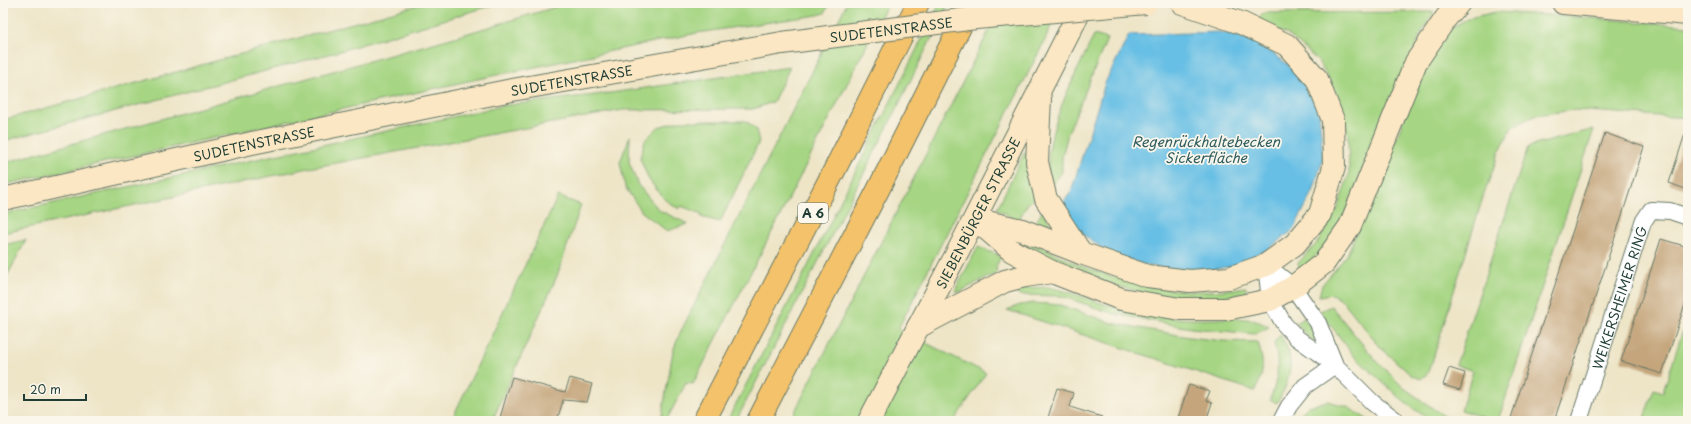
<svg xmlns="http://www.w3.org/2000/svg" width="1691" height="424" viewBox="0 0 1691 424" font-family="'Playpen Sans',sans-serif">
	<style>
		.green { fill: #a6d583; stroke: #62895c }
		.water { fill: #68bfe5; stroke: #447e8c }
		.building { fill: #c4a57b }
		.lines { fill: none; stroke-linecap: round; stroke-linejoin: round }
		.minor-casing { stroke: #677867; stroke-width: 18 }
		.secondary-casing { stroke: #677867; stroke-width: 24 }
		.motorway-casing { stroke: #677867; stroke-width: 24 }
		.minor { stroke: #fff; stroke-width: 16 }
		.secondary { stroke: #fbe7c3; stroke-width: 22 }
		.motorway { stroke: #f4c26a; stroke-width: 22 }
		.secondary-bridge-casing { stroke: #677867; stroke-width: 24; stroke-linecap: butt }
		.secondary-bridge { stroke: #fbe7c3; stroke-width: 22 }
		.labels { text-anchor: middle; dominant-baseline: central; stroke-width: 3.5; stroke-linejoin: round; paint-order: stroke }
		.shield { fill: #fbf7ec; stroke: #61756b; stroke-width: 1 }
		.shield-label { font-size: 12px; font-weight: bold; fill: #1f3d34 }
		.street-label { font-size: 13px; fill: #1f3d34; stroke: #fbf7ec }
		.water-label { font-size: 14px; font-style: italic; fill: #315e60; stroke: #fbf7ec }
	</style>
	<rect width="100%" height="100%" fill="#fbf7ec"/>
	<filter id="ink" filterUnits="userSpaceOnUse"><feTurbulence type="fractalNoise" baseFrequency=".025" numOctaves="2"/><feDisplacementMap in="SourceGraphic" scale="8" xChannelSelector="R" yChannelSelector="G"/><feConvolveMatrix kernelMatrix="1 2 1 2 8 2 1 2 1" color-interpolation-filters="sRGB"/></filter>
	<filter id="wash" filterUnits="userSpaceOnUse"><feTurbulence type="fractalNoise" baseFrequency=".012" numOctaves="4" result="noise"/><feDisplacementMap in="SourceGraphic" scale="16" xChannelSelector="R" yChannelSelector="G"/><feGaussianBlur stdDeviation="0.9" result="paint"/><feColorMatrix in="noise" values="0 0 0 0 0 0 0 0 0 0 0 0 0 0 0 0 0 1.4 0 .05"/><feComposite in="paint" operator="in"/></filter>
	<g filter="url(#wash)">
		<rect width="100%" height="100%" fill="#eee5c7"/>
		<g class="green">
			<path d="M425,3H500L340,51L3,141V120Z"/>
			<path d="M569,3H829L825,13L818,15L697,33L459,83L3,185V163L455,37Z"/>
			<path d="M847,3H888L777,222L693,384L686,383L666,421H661L673,351L680,333Z"/>
			<path d="M940,3H949L884,134L736,421H727L808,266Z"/>
			<path d="M1003,3H1060L1046,38L898,329L986,373L954,421H790Z"/>
			<path d="M1434,12L1420,36L1346,212L1330,242L1303,269L1299,268L1298,263L1317,243L1337,210L1349,174L1348,135L1338,96L1318,61L1290,36L1257,20L1264,13Z"/>
			<path d="M1496,12L1578,17L1688,26V118L1575,110L1535,115L1512,127L1500,150L1483,197L1429,372L1421,379L1412,376L1379,346L1344,302L1332,294L1319,296L1322,285L1347,255L1386,164L1427,62L1438,42L1454,26L1469,18Z"/>
			<path d="M1094,35L1107,39L1068,133L1062,157V172L1051,187C1050,181 1048,174 1048,168C1047,124 1076,75 1094,35Z"/>
			<path d="M790,67L773,102L753,109L623,110L309,168L3,233V214L507,105L603,94Z"/>
			<path d="M679,121H746L756,129L759,142L720,222L701,217L702,214L681,206L679,209L665,200L649,180L640,158L645,140L658,127Z"/>
			<path d="M1594,129L1498,421H1494L1461,410L1473,371L1456,365L1528,147Z"/>
			<path d="M630,136L629,162L638,185L659,210L688,224L667,231L642,212L625,187L620,162Z"/>
			<path d="M1024,153L1029,155L1036,198L1028,203L1018,221L997,209Z"/>
			<path d="M558,196L581,205L557,276L492,421H451Z"/>
			<path d="M1042,211L1062,241L1034,226Z"/>
			<path d="M1002,231C1029,238 1052,253 1077,264C1086,268 1096,271 1105,274C1154,290 1195,296 1246,287V293C1179,307 1109,289 1048,259C1030,250 1017,246 1002,231Z"/>
			<path d="M26,240L3,284V245Z"/>
			<path d="M978,247L1001,256L996,267L997,273L978,282L960,292L955,291Z"/>
			<path d="M1049,287C1071,292 1091,300 1113,307C1146,316 1179,320 1213,319C1233,318 1252,316 1269,327L1255,334L1191,328L1115,314L1061,296L1018,295L1015,288Z"/>
			<path d="M1034,303L1060,305L1112,323L1189,337L1224,341L1258,342C1264,365 1265,370 1255,391L1007,310L1020,305Z"/>
			<path d="M1331,306L1374,358L1404,388L1451,421H1431L1404,402L1354,356L1320,311Z"/>
			<path d="M1688,315V421H1643L1654,389L1663,392Z"/>
			<path d="M1304,318L1328,348L1321,353L1296,323Z"/>
			<path d="M1280,334C1282,340 1287,345 1288,351C1294,369 1286,388 1277,403L1270,400C1278,378 1280,366 1274,343Z"/>
			<path d="M1327,401L1346,406L1370,421H1315L1298,416L1309,406Z"/>
		</g>
		<path class="water" d="M1220,32L1257,41L1296,71L1319,111L1323,158L1313,192L1293,230L1267,250L1233,266L1196,272L1148,266L1107,252L1080,232L1061,206L1071,192L1105,83L1129,35Z"/>
		<g id="blocks">
			<g class="building">
				<path d="M1605,133L1644,147L1603,274L1554,421H1510Z"/>
				<path d="M1685,134L1688,135V190L1669,183Z"/>
				<path d="M1661,239L1688,247V295L1662,374L1621,361Z"/>
				<path d="M1449,368L1465,373L1460,390L1443,385Z"/>
				<path d="M512,377L565,392L570,378L592,384L587,402L563,400L557,421H499Z"/>
				<path d="M1189,385L1210,391L1206,401L1212,403L1206,421H1177Z"/>
				<path d="M1057,388L1074,393L1070,407L1102,417L1101,421H1047Z"/>
			</g>
		</g>
	</g>
	<g filter="url(#ink)">
		<use href="#blocks" fill-opacity="0" stroke="#677867" stroke-width="1"/>
		<g class="lines">
			<g class="minor-casing">
				<g id="minor">
					<path d="M1266,265L1270,300L1284,324L1297,338L1335,365L1373,403L1397,421"/>
					<path d="M1266,265L1293,287L1318,323L1335,365"/>
					<path d="M1281,421L1289,406L1305,386L1335,365"/>
					<path id="s1" d="M1579,421L1643,222L1651,210L1670,211L1688,217"/>
				</g>
			</g>
			<g class="secondary-casing">
				<g id="secondary">
					<path d="M1563,3L1688,14"/>
					<path d="M1040,98L1037,162L1046,199L1081,253"/>
					<path id="s2" d="M3,199L252,143L512,90L782,43"/>
					<path d="M975,219L1012,251L1052,272L1121,299L1180,309H1226L1270,300L1293,287L1324,263L1350,226L1416,62L1446,18L1459,3"/>
					<path d="M978,220L1022,230L1081,253L1147,276L1190,281L1229,278L1266,265L1295,244L1320,214L1334,167L1333,120L1317,79L1287,45L1241,23L1182,3"/>
					<path d="M918,327L1005,281L1025,276L1052,272"/>
					<path id="s3" d="M869,421L958,251L1084,3"/>
				</g>
			</g>
			<g class="motorway-casing">
				<g id="motorway">
					<path d="M704,421L835,169L918,3"/>
					<path d="M758,421L878,190L972,3"/>
				</g>
			</g>
			<use href="#minor" class="minor"/>
			<use href="#secondary" class="secondary"/>
			<use href="#motorway" class="motorway"/>
			<g class="secondary-bridge-casing">
				<g id="secondary-bridge">
					<path id="s4" d="M782,43L976,18L1146,3"/>
				</g>
			</g>
			<use href="#secondary-bridge" class="secondary-bridge"/>
		</g>
	</g>
	<g class="labels">
		<rect class="shield" x="798" y="203" width="30" height="20" rx="3"/>
		<g class="shield-label">
			<text x="813" y="213">A 6</text>
		</g>
		<g class="street-label">
			<text stroke="none"><textPath href="#s4" startOffset="110">SUDETENSTRASSE</textPath></text>
			<text stroke="none"><textPath href="#s2" startOffset="581">SUDETENSTRASSE</textPath></text>
			<text stroke="none"><textPath href="#s2" startOffset="257">SUDETENSTRASSE</textPath></text>
			<text stroke="none"><textPath href="#s3" startOffset="235">SIEBENBÜRGER STRASSE</textPath></text>
			<text stroke="none"><textPath href="#s1" startOffset="130">WEIKERSHEIMER RING</textPath></text>
		</g>
		<g class="water-label">
			<text x="1206" y="141">Regenrückhaltebecken<tspan x="1206" dy="16">Sickerfläche</tspan></text>
		</g>
	</g>
	<rect width="1691" height="424" fill="none" stroke="#fbf7ec" stroke-width="16"/>
	<path d="M24 394v6h62v-6" fill="none" stroke="#1f3d34" stroke-width="2"/>
	<text x="30" y="394" font-size="12" fill="#1f3d34" stroke="#fbf7ec" stroke-width="3" paint-order="stroke">20 m</text>
</svg>
